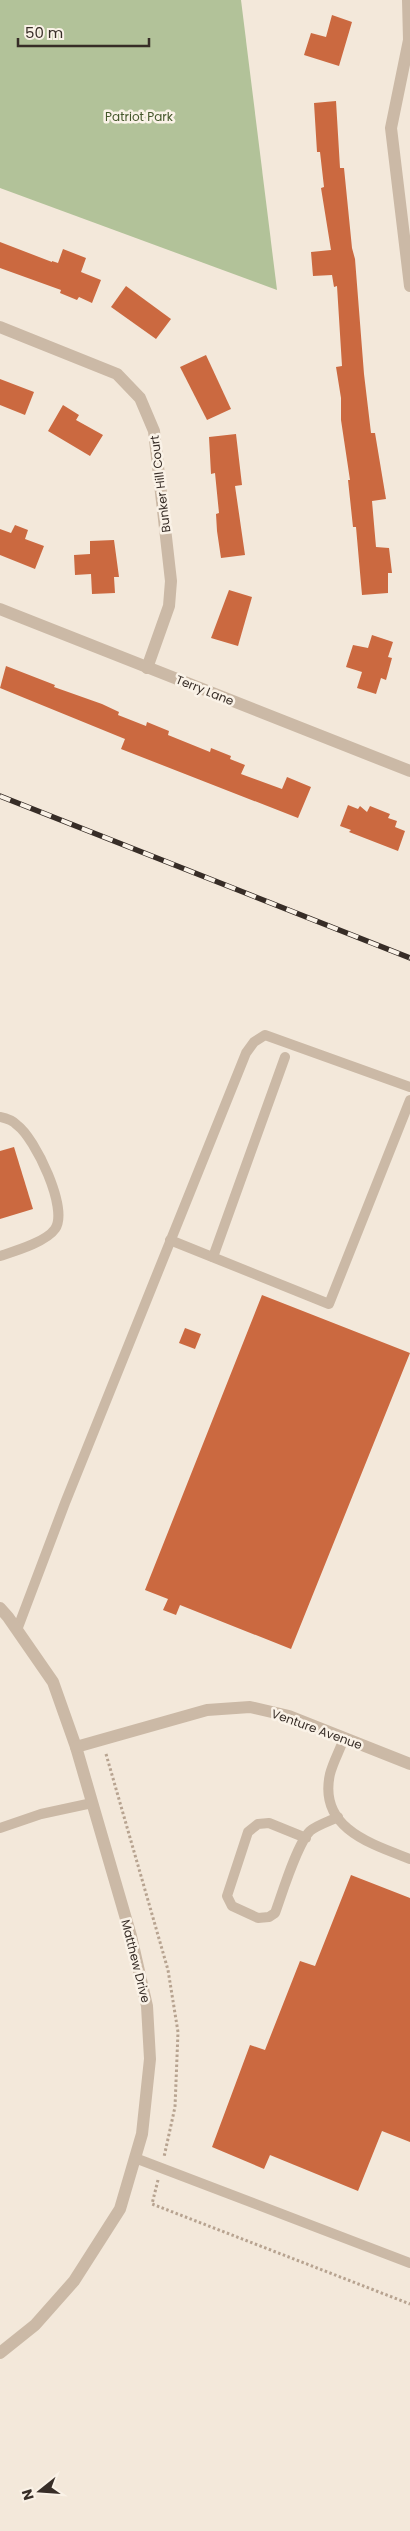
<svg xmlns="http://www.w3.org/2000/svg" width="410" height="2531" viewBox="0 0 410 2531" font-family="Poppins,sans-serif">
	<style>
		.green { fill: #b2c299 }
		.building { fill: #cb6940 }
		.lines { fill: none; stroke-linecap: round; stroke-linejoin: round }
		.path { stroke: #b7a390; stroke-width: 3; stroke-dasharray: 2.5 2.5; stroke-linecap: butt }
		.lane { stroke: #cbb9a6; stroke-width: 10 }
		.street { stroke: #cbb9a6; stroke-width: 12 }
		.rail-casing { stroke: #372d27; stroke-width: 5.5 }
		.rail { stroke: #faf2e7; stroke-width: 4; stroke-dasharray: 11; stroke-linecap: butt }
		.labels { text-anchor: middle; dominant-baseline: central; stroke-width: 5; stroke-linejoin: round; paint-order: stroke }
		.park-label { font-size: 12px; fill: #43562a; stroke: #faf2e7 }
		.street-label { font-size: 12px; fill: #372d27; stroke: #faf2e7 }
	</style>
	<rect width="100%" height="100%" fill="#f3e8da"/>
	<path class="green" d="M0,0H241L277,290L0,188Z"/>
	<g class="building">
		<path d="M332,15L352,22L339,66L304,55L311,33L326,37Z"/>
		<path d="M336,101L340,168H344L352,248L355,259L364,374L371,433H375L386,499L372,501L376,547L389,548L392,573H388V593L362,595L356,527H353L348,480H350L341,420V398L336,367L342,366L337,286L334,287L332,275L313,276L311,252L331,250L321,188L324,187L320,152H317L314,103Z"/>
		<path d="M0,242L52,262V261L58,263L63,249L86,258L81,272L101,280L92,303L79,297L77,300L60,293L61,290L0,268Z"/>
		<path d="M126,286L171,319L156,339L111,307Z"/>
		<path d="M206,355L231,409L207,420L180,367Z"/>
		<path d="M0,379L34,392L25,415L0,405Z"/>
		<path d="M63,405L79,415L76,420L103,435L90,456L48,431Z"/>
		<path d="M236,434L242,485L235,486L245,555L221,558L217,531L216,514L219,513L215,473L211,474L209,437Z"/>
		<path d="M15,525L28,530L25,539L44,546L35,569L0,555V529L11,533Z"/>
		<path d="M114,540L119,577H114L115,593L92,594L91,574L75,575L74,555L90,554V541Z"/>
		<path d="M229,590L252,597L238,646L211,638Z"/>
		<path d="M372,635L393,642L388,657L392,658L386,680L381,678L376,694L357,688L362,672L346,667L353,645L368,648Z"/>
		<path d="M6,666L55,685L54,687L102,704L119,712L118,715L146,726L147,722L169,731L168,735L210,752L211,748L231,756L230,759L245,765L241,774L282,789L287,777L311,787L298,818L121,749L125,739L0,688Z"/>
		<path d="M348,805L358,809L360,806L367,812L370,806L390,814L388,818L397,821L395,827L405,831L398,851L349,832L351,830L340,826Z"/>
		<path d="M14,1147L33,1209L0,1219V1151Z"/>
		<path d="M262,1295L410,1353L291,1649L180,1605L176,1615L163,1610L168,1599L145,1590Z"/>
		<path d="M185,1328L201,1334L195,1349L179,1343Z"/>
		<path d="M351,1875L410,1898V2142L382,2131L358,2191L270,2155L264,2169L212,2147L250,2045L265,2050L300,1961L315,1966Z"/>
	</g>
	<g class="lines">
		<g class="path">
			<path d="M106,1754L168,1970L178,2032L175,2107L164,2157"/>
			<path d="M158,2180L152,2204L410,2304"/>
		</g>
		<g class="lane">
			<path d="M0,1117C5,1118 13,1121 17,1125C35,1138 69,1209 55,1229C46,1242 15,1251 0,1256"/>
			<path d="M170,1240L329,1304L410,1100"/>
			<path d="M213,1257L285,1057"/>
			<path d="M17,1630L65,1503L246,1053L254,1042L265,1035L410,1087"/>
			<path d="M344,1738C340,1750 333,1762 330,1774C318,1828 371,1844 410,1859"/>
			<path d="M0,1828L41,1814L92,1803"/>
			<path d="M306,1838L269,1823L258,1824L248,1832L227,1896L232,1906L258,1918L269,1917L275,1913C282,1894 297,1844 310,1831C317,1825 330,1821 338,1817"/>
			<path d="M135,2158L410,2263"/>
		</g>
		<g class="street">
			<path d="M408,0L409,40L391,128L410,286"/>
			<path d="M0,327L117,374L140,398L154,431L171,581L169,606L147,668"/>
			<path d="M0,609L410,771"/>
			<path d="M0,1608L8,1617L53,1682L76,1747L131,1936L147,2006L150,2059L142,2134L120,2209L74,2281L35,2325L0,2353"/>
			<path d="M76,1747L207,1710L250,1707L289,1716L410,1764"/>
		</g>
		<g class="rail-casing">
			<path id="rail" d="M0,796L410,958"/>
		</g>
		<use href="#rail" class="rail"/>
	</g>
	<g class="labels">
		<g class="park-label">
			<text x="139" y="116">Patriot Park</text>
		</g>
		<g class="street-label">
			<text transform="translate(160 484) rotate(-97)">Bunker Hill Court</text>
			<text transform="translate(205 690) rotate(22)">Terry Lane</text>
			<text transform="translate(317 1729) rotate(20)">Venture Avenue</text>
			<text transform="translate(136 1961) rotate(76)">Matthew Drive</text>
		</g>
	</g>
	<g transform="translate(40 2491) rotate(253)" stroke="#faf2e7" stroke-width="4" paint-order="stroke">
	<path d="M0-4L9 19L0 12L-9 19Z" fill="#372d27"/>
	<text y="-8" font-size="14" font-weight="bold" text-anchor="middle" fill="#372d27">N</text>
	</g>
	<path d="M18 38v8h131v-8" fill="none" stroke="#372d27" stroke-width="2.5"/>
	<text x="25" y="38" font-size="15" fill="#372d27" stroke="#faf2e7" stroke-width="4" paint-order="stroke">50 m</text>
</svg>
